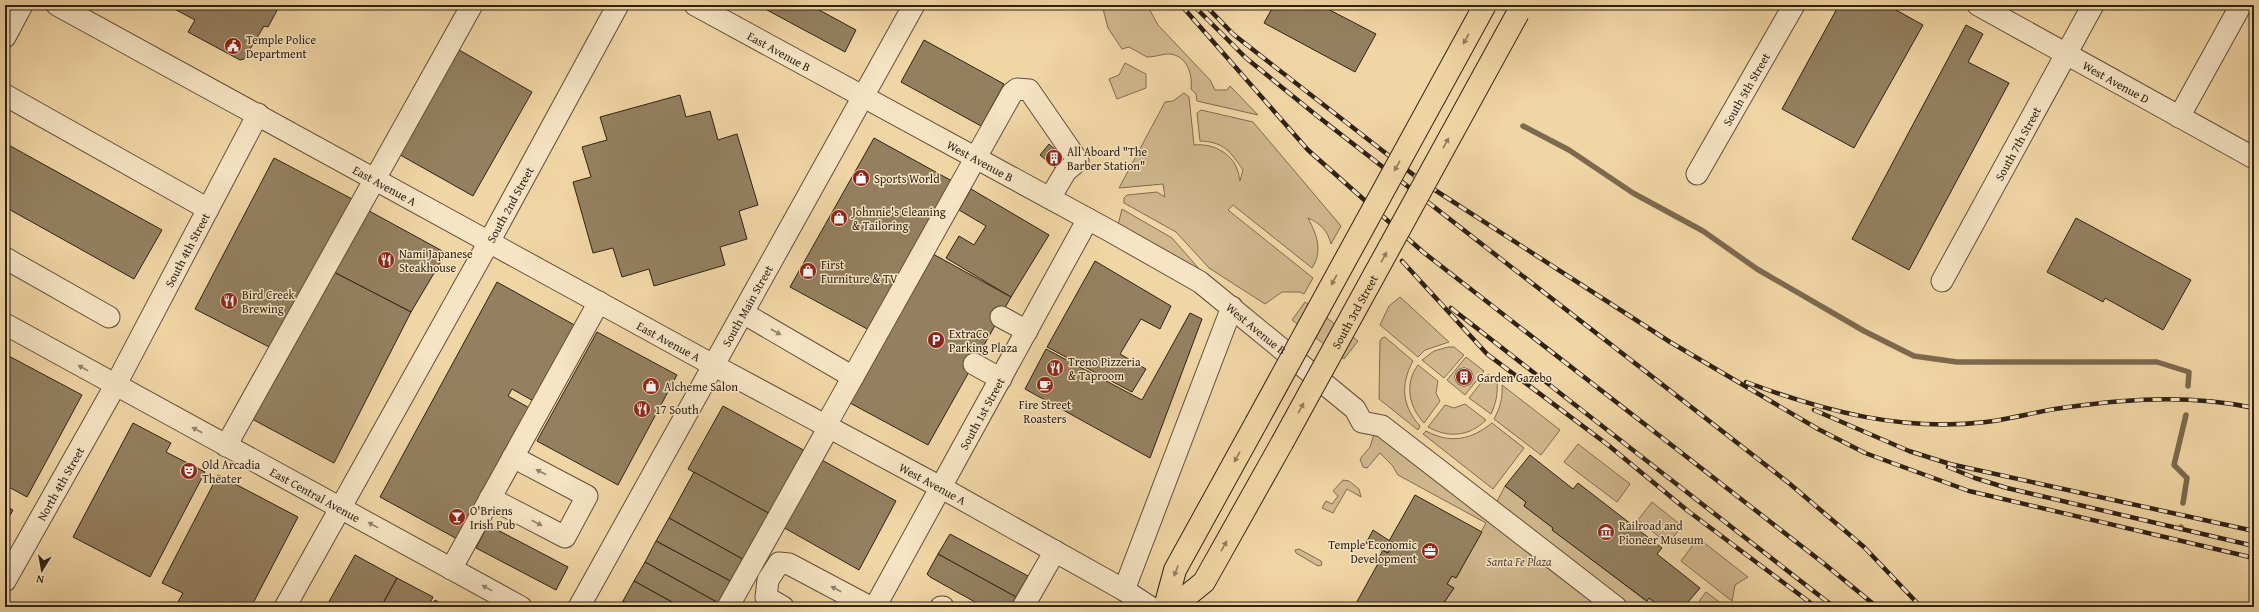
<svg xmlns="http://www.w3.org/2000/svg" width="2259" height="612" viewBox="0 0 2259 612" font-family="'Gentium Book Plus',serif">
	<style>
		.green { fill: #d0b78d; stroke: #806c51 }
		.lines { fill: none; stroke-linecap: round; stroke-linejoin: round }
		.stream { stroke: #7c694e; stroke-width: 5.5 }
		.building { fill: #948060; stroke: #2f2215 }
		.minor-casing { stroke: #604f39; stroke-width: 23 }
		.major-casing { stroke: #2f2215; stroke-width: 24 }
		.minor { stroke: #f6e4c4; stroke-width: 21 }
		.major { stroke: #f1d6a5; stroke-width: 22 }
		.rail-casing { stroke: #2f2215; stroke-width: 4.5 }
		.rail { stroke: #f6e4c4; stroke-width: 3; stroke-dasharray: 9; stroke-linecap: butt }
		.major-bridge-casing { stroke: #2f2215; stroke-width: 24; stroke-linecap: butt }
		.major-bridge { stroke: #f1d6a5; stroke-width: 22 }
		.oneway { fill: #907c5d }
		.oneway2 { fill: #92836c }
		.labels { text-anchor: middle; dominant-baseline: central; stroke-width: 3; stroke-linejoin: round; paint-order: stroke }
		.poi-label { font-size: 12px; fill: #2f2215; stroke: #f6e4c4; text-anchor: start }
		.street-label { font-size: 12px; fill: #2f2215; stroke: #f6e4c4 }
		.park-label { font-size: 12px; font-style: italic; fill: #574733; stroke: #f6e4c4 }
	</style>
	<rect width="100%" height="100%" fill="#f1d6a5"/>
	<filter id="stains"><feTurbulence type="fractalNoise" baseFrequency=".005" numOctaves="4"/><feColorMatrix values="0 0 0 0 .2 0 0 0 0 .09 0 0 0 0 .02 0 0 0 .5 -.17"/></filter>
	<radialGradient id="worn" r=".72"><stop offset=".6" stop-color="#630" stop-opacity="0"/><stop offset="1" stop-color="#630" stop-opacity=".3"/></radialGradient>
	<g class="green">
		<path d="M1102,5H1147L1158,25L1210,80L1215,90H1227L1230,86L1258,115L1197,101L1196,94L1191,89C1193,73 1186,53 1166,54C1160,55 1153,57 1147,57L1129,47L1122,49L1108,28Z"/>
		<path d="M1125,63L1146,74V88L1117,99L1109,79L1119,75Z"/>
		<path d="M1184,93L1189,97L1194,145C1211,143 1231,152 1237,169C1239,173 1239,178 1240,181L1243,170C1230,151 1224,142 1200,141L1197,113L1201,110L1253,122L1341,226L1331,244C1328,231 1320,223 1308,218C1317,235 1323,251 1312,268L1233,205L1228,210L1313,278L1304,294L1300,292H1282L1265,304L1209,268L1176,232L1124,203V198L1127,195L1157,192L1165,197L1163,184L1119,188L1165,102L1173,101Z"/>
		<path d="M1122,209L1172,238L1201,271L1118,225Z"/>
		<path d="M1400,297L1449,342L1425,350L1418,357L1380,325L1389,306Z"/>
		<path d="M1305,302L1358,341L1344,359L1292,320Z"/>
		<path d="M1385,337L1413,361C1400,385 1402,406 1420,426L1418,430L1379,399L1380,341L1382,338Z"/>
		<path d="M1448,347H1454L1464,355L1444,378L1422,360L1434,351Z"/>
		<path d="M1466,357L1484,371L1465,395L1447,380Z"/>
		<path d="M1418,365L1438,381L1436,393L1440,401L1424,423C1409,407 1404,384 1418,365Z"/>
		<path d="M1488,374L1497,381C1498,394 1496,403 1491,414L1469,398Z"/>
		<path d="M1502,385L1560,430L1541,455L1494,419C1500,408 1503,398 1502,385Z"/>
		<path d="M1465,404L1486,420C1469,437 1448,438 1428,427L1445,405L1454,408Z"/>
		<path d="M1492,423L1524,448L1493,489L1423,434L1426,431C1450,444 1471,440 1492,423Z"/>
		<path d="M1375,431L1488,519L1505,486L1526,502L1524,506L1553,528V530L1646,601L1649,598L1661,607H1441L1454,588L1447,584L1452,576L1456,578L1486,523L1398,475L1392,465L1380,453L1367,468L1363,467L1360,459L1370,447Z"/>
		<path d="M1578,444L1630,484L1617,502L1564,462Z"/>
		<path d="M1343,480L1349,481L1359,489L1361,497L1347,489L1333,513L1322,508L1326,501L1332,504L1338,496L1333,491Z"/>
		<path d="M1652,502L1682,526L1668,544L1638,520Z"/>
		<path d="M1698,538L1748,577L1735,585L1732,601L1681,561Z"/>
		<path d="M1299,549L1321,561L1322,565L1318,566L1296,553L1295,550Z"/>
		<path d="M1706,592L1726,607H1703L1700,605V600Z"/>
	</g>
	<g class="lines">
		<g class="stream">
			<path d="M1523,126L1569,150L1633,193L1703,231L1757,269L1864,331L1914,356L1957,362H2157L2189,372L2188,386"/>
			<path d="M2183,503L2187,478L2174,465L2186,415"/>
			<path d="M2181,529V527"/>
		</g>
	</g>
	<g class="building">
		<path d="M167,5H280L268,27L264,26L244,59L240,60L188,32L195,20Z"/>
		<path d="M770,5H810L856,30L845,52L767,10Z"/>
		<path d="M1274,5H1320L1376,34L1355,72L1264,23Z"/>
		<path d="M1839,5H1887L1923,25L1854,148L1782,109Z"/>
		<path d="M1966,25L1983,34L1968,62L2009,83L1909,270L1852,239Z"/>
		<path d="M924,40L1004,84L981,126L901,82Z"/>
		<path d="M454,47L532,92L473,196L395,152Z"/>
		<path d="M680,95L686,117L710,111L718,140L737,134L758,205L739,211L747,239L720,247L725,265L654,286L649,269L622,277L613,248L593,253L573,182L591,177L582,147L607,140L600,117Z"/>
		<path d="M874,138L952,181L869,330L790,287Z"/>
		<path d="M5,143L162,230L134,279L5,207Z"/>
		<path d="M1049,144L1068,161L1059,171L1040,155Z"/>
		<path d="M274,158L354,200L275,350L195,309Z"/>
		<path d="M971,189L1049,235L1011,297L946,258L959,236L974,245L986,226L959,210Z"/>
		<path d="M360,206L446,253L411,312L326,268Z"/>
		<path d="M2076,218L2191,280L2163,330L2105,298L2103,302L2047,272Z"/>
		<path d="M933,254L1011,297L928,445L850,403Z"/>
		<path d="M1095,261L1171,306L1160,329L1141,319L1120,354L1146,369L1132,392L1047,347Z"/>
		<path d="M326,268L411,312L334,463L252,419Z"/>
		<path d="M497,282L578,327L537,403L512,389L508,396L533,410L461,541L380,497Z"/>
		<path d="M1190,313L1202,319L1150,458L1025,389L1046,349L1142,400Z"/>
		<path d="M597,332L677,375L618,485L537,441Z"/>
		<path d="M5,354L82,395L27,497L5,485Z"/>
		<circle cx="1464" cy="377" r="9"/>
		<path d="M723,406L807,452L772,515L688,469Z"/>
		<path d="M133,423L171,443L166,452L205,472L150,577L73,537Z"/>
		<path d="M1530,455L1573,489L1578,483L1662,548L1657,554L1700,588L1684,607H1661L1649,598L1647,601L1552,530L1553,528L1524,506L1526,502L1505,486Z"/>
		<path d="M820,459L896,501L859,570L781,526Z"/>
		<path d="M694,472L772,515L746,561L669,518Z"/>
		<path d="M218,475L298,517L251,607H175L183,593L162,583Z"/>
		<path d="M1415,495L1482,532L1456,578L1452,576L1447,584L1454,588L1441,607H1354L1380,560L1378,559L1383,550L1388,553L1393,543L1389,541Z"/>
		<path d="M5,506L13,510L5,524Z"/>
		<path d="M669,518L746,561L734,583L656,541Z"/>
		<path d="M488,525L568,567L556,590L476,548Z"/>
		<path d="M1373,530L1393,543L1388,553L1366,543Z"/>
		<path d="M950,534L1028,576L1016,597L938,554Z"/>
		<path d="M656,541L734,583L722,605L645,562Z"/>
		<path d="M938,554L1016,597L1010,607H984L930,577L927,574Z"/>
		<path d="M355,555L397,578L381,607H326Z"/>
		<path d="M645,562L722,605L721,607H681L634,581Z"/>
		<path d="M397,578L433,597L428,607H381Z"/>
		<path d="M634,581L681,607H633L623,601Z"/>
		<path d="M435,600L447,607H431Z"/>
		<path d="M623,601L633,607H620Z"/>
	</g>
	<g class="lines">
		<g class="minor-casing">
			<g id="minor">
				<path id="s1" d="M57,5L713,365L942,488L1124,590L1150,607"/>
				<path id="s2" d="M695,5L1110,231L1200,282L1355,409L1362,422L1382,426L1616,607"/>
				<path id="s3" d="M1978,5L2254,158"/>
				<path d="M5,37L22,5"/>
				<path d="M5,95L208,209"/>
				<path d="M2179,117L2241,5"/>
				<path id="s4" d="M1697,174L1794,5"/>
				<path d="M5,258L109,317"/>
				<path id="s5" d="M1942,281L2093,5"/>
				<path d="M743,313L853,377"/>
				<path d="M1001,317L1027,331"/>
				<path id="s6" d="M5,324L521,607"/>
				<path d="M974,364L1001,379"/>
				<path d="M826,425L1012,93L1017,89L1029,90L1078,161L1066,171L1050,198"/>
				<path d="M226,446L472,5"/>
				<path d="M490,498L565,537L587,496L513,457"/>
				<path d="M451,569L599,302"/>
				<path id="s7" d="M5,581L115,386L258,114"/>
				<path d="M1124,590L1232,307"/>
				<path id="s8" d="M285,607L489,242L618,5"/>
				<path id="s9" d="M579,607L914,5"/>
				<path d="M728,607L829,427"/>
				<path d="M783,607L766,597L768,580L779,563L789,564L870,607"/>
				<path id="s10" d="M875,607L1088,219"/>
				<path d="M941,607H943"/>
				<path d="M1023,607L1055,551"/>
			</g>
		</g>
		<g class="major-casing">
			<g id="major">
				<path d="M1165,607L1175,570L1256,423"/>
				<path d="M1173,607L1204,582L1282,443"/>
			</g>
		</g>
		<use href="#minor" class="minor"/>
		<use href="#major" class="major"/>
		<g class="rail-casing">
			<g id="rail">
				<path d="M1181,5L1308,150L1423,252L1822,562L1877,607"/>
				<path d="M1193,5L1246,58L1316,115L1790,484L1864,547L1921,607"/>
				<path d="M1205,5L1233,34L1261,56L1424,183L1670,342L1818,429L1865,453L1969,491L2254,558"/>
				<path d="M1402,261L1487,354L1608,445L1688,511L1816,607"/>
				<path d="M1451,308L1834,607"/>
				<path d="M1746,382C1823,411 1903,432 1986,422C2009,419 2032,413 2055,409C2121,399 2188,394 2254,408"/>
				<path d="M1814,410L1909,451L1950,464L2254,531"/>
				<path d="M1948,467L1975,478L2007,488L2254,546"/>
			</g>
		</g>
		<use href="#rail" class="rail"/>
		<g class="major-bridge-casing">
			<g id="major-bridge">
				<path d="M1256,423L1485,5"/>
				<path id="s11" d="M1282,443L1518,13"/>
			</g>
		</g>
		<use href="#major-bridge" class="major-bridge"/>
	</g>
	<defs><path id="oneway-solid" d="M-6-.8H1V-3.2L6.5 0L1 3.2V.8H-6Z"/></defs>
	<g class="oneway">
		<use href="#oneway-solid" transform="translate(1466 39) rotate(119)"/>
		<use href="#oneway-solid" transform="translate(1446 143) rotate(-61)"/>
		<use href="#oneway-solid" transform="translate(1397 166) rotate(119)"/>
		<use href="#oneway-solid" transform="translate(1384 257) rotate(-61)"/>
		<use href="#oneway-solid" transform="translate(1334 280) rotate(119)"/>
		<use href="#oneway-solid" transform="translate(1301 408) rotate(-61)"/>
		<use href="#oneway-solid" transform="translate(1237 457) rotate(119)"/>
		<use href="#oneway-solid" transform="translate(1224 546) rotate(-61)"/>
		<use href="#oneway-solid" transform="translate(1176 571) rotate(111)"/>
	</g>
	<g class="oneway2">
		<use href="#oneway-solid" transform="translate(776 332) rotate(30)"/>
		<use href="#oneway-solid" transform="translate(83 368) rotate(-151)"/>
		<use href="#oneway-solid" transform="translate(197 430) rotate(-152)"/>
		<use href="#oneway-solid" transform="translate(541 472) rotate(-152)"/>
		<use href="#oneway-solid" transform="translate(537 523) rotate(28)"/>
		<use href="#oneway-solid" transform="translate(373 525) rotate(-151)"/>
		<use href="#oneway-solid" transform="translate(487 588) rotate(-151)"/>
		<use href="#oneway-solid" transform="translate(836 589) rotate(-152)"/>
	</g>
	<defs>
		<g id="civic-disc" transform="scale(0.9)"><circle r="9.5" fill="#8f2418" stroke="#f6e4c4"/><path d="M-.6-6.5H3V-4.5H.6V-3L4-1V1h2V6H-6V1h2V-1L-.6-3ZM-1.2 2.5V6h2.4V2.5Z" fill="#fff"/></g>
		<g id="building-disc" transform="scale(0.9)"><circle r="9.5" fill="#8f2418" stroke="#f6e4c4"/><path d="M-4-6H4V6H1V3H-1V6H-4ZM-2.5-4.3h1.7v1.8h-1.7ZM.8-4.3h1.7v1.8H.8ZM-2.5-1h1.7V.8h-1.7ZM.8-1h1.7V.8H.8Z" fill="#fff"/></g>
		<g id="shop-disc" transform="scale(0.9)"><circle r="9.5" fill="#8f2418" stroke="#f6e4c4"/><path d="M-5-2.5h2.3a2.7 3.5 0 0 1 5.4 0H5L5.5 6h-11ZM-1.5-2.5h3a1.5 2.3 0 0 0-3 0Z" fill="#fff"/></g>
		<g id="restaurant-disc" transform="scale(0.9)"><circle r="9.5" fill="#8f2418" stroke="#f6e4c4"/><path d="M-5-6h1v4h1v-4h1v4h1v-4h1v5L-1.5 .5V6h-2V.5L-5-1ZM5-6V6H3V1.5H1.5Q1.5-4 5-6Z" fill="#fff"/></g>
		<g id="parking-disc" transform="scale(0.9)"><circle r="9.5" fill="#8f2418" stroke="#f6e4c4"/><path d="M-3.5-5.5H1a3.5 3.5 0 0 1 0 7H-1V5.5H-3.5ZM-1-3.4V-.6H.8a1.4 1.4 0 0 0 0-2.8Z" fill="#fff"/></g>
		<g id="cafe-disc" transform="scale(0.9)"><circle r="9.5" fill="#8f2418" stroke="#f6e4c4"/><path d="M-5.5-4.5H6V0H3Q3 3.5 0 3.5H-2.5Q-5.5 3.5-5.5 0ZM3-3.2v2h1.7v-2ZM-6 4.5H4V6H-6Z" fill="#fff"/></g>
		<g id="theatre-disc" transform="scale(0.9)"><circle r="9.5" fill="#8f2418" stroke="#f6e4c4"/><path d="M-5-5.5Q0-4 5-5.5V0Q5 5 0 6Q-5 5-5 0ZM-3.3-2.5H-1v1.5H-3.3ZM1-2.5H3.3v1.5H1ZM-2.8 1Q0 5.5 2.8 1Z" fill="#fff"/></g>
		<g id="bar-disc" transform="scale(0.9)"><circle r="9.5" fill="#8f2418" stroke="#f6e4c4"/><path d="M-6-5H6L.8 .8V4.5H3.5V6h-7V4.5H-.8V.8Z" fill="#fff"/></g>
		<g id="museum-disc" transform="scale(0.9)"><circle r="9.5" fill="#8f2418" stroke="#f6e4c4"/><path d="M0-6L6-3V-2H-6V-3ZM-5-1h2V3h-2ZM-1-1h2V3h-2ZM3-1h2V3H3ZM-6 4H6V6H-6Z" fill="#fff"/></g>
		<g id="office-disc" transform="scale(0.9)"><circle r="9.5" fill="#8f2418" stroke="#f6e4c4"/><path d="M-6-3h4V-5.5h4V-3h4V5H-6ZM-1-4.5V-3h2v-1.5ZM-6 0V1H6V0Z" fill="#fff"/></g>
	</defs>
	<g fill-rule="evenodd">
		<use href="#civic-disc" x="233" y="46"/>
		<use href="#building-disc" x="1054" y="158"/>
		<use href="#shop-disc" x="861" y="178"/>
		<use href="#shop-disc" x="839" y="218"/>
		<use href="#restaurant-disc" x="386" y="260"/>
		<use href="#shop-disc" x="808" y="271"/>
		<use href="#restaurant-disc" x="229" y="301"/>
		<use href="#parking-disc" x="936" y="340"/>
		<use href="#restaurant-disc" x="1055" y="368"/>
		<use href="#building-disc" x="1464" y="377"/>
		<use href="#cafe-disc" x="1045" y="385"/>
		<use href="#shop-disc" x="651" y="386"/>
		<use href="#restaurant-disc" x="642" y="409"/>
		<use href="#theatre-disc" x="189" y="471"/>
		<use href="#bar-disc" x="457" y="517"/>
		<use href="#museum-disc" x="1606" y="532"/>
		<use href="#office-disc" x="1430" y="551"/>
	</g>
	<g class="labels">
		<g class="poi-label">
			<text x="246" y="39">Temple Police<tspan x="246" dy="14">Department</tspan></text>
			<text x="1067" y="151">All Aboard "The<tspan x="1067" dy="14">Barber Station"</tspan></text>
			<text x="874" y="178">Sports World</text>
			<text x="852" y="211">Johnnie's Cleaning<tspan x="852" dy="14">&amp; Tailoring</tspan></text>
			<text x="399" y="253">Nami Japanese<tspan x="399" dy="14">Steakhouse</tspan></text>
			<text x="821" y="264">First<tspan x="821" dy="14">Furniture &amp; TV</tspan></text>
			<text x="242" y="294">Bird Creek<tspan x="242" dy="14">Brewing</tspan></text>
			<text x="949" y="333">ExtraCo<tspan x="949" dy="14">Parking Plaza</tspan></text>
			<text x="1068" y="361">Treno Pizzeria<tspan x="1068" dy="14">&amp; Taproom</tspan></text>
			<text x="1477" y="377">Garden Gazebo</text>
			<text x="664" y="386">Alcheme Salon</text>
			<text x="1045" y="404" text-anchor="middle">Fire Street<tspan x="1045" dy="14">Roasters</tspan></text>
			<text x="655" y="409">17 South</text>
			<text x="202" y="464">Old Arcadia<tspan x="202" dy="14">Theater</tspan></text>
			<text x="470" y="510">O'Briens<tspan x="470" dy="14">Irish Pub</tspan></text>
			<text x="1619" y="525">Railroad and<tspan x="1619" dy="14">Pioneer Museum</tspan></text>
			<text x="1417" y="544" text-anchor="end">Temple Economic<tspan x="1417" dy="14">Development</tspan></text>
		</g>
		<g class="street-label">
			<text stroke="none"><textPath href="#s2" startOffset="96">East Avenue B</textPath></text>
			<text stroke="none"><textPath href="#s3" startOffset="158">West Avenue D</textPath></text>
			<text stroke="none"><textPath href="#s4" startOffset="98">South 5th Street</textPath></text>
			<text stroke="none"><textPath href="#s5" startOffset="157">South 7th Street</textPath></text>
			<text stroke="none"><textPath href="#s2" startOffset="325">West Avenue B</textPath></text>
			<text stroke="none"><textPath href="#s1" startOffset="374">East Avenue A</textPath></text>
			<text stroke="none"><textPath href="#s8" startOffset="461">South 2nd Street</textPath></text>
			<text stroke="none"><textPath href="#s7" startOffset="378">South 4th Street</textPath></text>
			<text stroke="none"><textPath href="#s9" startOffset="345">South Main Street</textPath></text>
			<text stroke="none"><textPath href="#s11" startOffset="150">South 3rd Street</textPath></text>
			<text stroke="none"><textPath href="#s2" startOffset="649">West Avenue B</textPath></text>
			<text stroke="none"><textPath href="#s1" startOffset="698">East Avenue A</textPath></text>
			<text stroke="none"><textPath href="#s10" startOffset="221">South 1st Street</textPath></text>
			<text stroke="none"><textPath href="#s7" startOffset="112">North 4th Street</textPath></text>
			<text stroke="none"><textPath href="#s1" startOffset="998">West Avenue A</textPath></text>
			<text stroke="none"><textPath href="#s6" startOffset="354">East Central Avenue</textPath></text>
		</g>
		<g class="park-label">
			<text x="1519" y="561">Santa Fe Plaza</text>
		</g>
	</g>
	<rect width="2259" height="612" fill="none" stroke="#f1d6a5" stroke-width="20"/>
	<rect x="6" y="6" width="2247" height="600" fill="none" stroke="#2f2215" stroke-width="2"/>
	<rect x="10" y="10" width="2239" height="592" fill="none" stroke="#2f2215"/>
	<g transform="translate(42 570) rotate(191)" stroke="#f6e4c4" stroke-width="3" paint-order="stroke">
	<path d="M0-3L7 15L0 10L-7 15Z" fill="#2f2215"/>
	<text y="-6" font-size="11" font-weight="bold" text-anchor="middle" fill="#2f2215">N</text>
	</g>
	<rect width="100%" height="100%" filter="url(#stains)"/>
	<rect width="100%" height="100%" fill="url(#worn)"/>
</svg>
